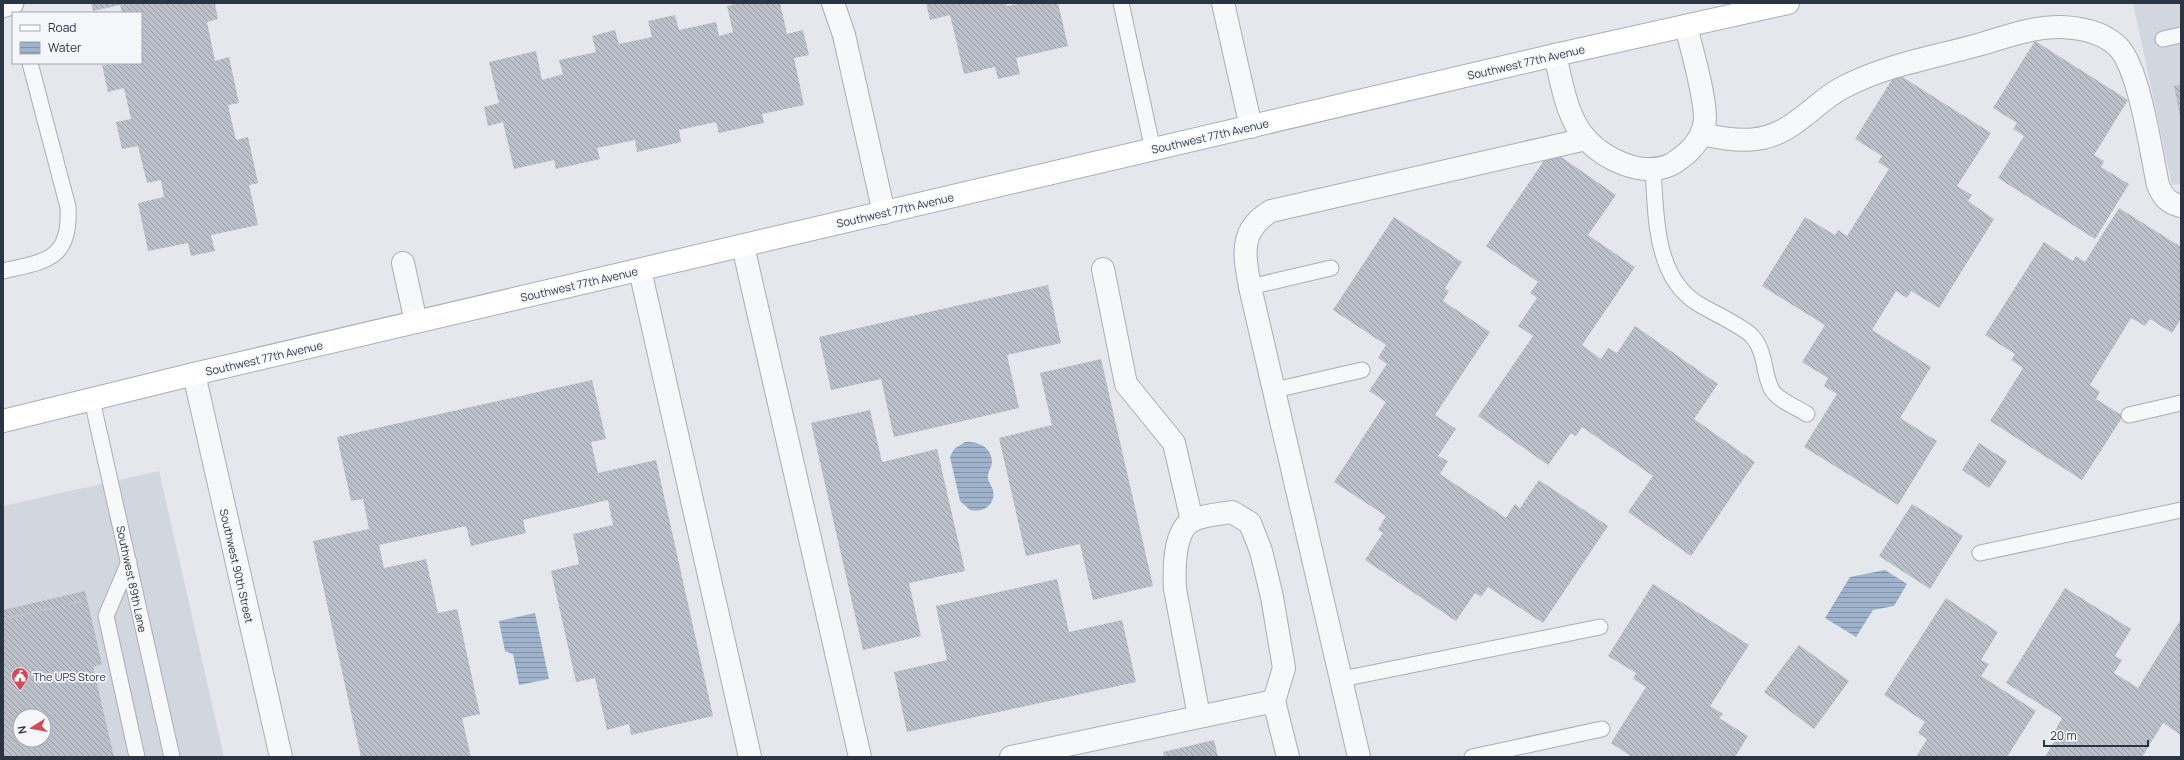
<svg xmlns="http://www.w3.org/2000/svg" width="2184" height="760" viewBox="0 0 2184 760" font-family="Manrope,sans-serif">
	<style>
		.built { fill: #d2d6de; fill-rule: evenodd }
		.water { fill: url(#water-rules) }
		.building { fill: url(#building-back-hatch); fill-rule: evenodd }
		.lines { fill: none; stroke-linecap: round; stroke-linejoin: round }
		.lane-casing { stroke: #a9aeb7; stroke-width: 17 }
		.street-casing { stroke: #a9aeb7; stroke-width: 24 }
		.secondary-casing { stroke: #a9aeb7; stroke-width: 24 }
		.path { stroke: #c2c5cb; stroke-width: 2.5; stroke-dasharray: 3 3; stroke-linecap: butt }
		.lane { stroke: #f7f8fa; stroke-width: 15 }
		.street { stroke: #f7f8fa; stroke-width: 22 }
		.secondary { stroke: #fff; stroke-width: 22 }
		.labels { text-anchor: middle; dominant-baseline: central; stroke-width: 3.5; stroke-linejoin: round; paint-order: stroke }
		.street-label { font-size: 11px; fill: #2b3445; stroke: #f4f6f9 }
		.poi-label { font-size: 11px; fill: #2b3445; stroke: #f4f6f9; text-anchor: start }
	</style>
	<defs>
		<pattern id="water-rules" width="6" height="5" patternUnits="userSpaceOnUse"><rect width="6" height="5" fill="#9fb4cc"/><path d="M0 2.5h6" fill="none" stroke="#8293a7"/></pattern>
		<pattern id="building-back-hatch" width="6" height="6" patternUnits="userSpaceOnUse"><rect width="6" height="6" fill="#bbc0ca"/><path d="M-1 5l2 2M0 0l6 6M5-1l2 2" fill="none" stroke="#989da6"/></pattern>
	</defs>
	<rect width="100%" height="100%" fill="#e4e7ec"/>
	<g class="built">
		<path d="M2133,3H2181V184L2172,185Z"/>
		<path d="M159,471L224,757H3V506ZM20,716H44V740H20Z"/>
	</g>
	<g class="water">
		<path d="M965,442C977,441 991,446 992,461C992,467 988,471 988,476C987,480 992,486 993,490C996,505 983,513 970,510L960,501L950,457L954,449Z"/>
		<path d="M1885,570L1907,584L1894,606L1873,610L1856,637L1825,618L1850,577Z"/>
		<path d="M535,613L549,679L519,685L513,654L505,651L499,621Z"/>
	</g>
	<g class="building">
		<path d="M91,3H215L218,19L207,22L215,61L229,57L239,103L228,105L236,140L248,137L258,183L249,185L258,225L211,235L215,251L191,256L188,243L148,251L138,203L164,197L161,180L147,183L138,146L122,149L116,122L131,119L124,88L108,92L102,65L141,63V13H122L120,5L93,11Z"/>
		<path d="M739,3H780L787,34L803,30L809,55L794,58L804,105L762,114L764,123L719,133L716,122L679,130L681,142L637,152L635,140L597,148L600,159L556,169L554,160L514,169L503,122L488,126L484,107L499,103L489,62L536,51L542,80L563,74L559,60L596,52L592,36L615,30L619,44L652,37L648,21L675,15L679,30L716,22L719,36L733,32L727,6Z"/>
		<path d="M926,3H1006L1007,6L1021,3H1058L1068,46L1016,58L1020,74L998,79L995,67L964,74L950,15L930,20Z"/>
		<path d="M2035,41L2128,100L2094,155L2104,161L2101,167L2129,184L2095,239L1998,178L2024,136L2013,129L2017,123L1993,108Z"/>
		<path d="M1896,73L1991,133L1957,186L1972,195L1968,201L1994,219L1939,308L1911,291L1907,298L1896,291L1872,330L1931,367L1900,418L1937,441L1898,505L1804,447L1837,394L1824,386L1828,378L1802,362L1825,325L1762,286L1805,217L1835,235L1838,230L1847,236L1889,169L1878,162L1882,156L1855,139Z"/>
		<path d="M2181,85V115H2180L2174,86Z"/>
		<path d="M1551,150L1616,195L1588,235L1635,267L1582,345L1601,359L1608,348L1617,353L1635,326L1718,384L1694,419L1755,462L1691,556L1628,512L1653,476L1582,427L1576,436L1571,433L1548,465L1478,416L1533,336L1518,326L1537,298L1530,293L1538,282L1486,246Z"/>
		<path d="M2119,208L2181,247V319L2172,333L2150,319L2145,326L2131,318L2090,385L2100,392L2096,399L2123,416L2082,480L1990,421L2023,368L2011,360L2015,354L1985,335L2044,242L2073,261L2076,256L2085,262Z"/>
		<path d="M1394,217L1462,262L1445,288L1449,291L1443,301L1490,332L1435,415L1456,429L1438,456L1448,461L1440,474L1506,518L1515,504L1520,508L1539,480L1608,526L1543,623L1488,587L1481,597L1475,593L1456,621L1365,560L1383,533L1378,530L1386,516L1334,482L1386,402L1369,391L1387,364L1378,358L1386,345L1333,310Z"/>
		<path d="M1048,285L1061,343L1007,355L1019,408L894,437L881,379L831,390L819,337Z"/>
		<path d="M1101,359L1153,586L1093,600L1080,544L1026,556L999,438L1052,425L1040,373Z"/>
		<path d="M592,380L606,439L591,442L598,473L656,460L713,716L631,735L629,724L607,730L595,678L576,682L551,571L579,564L573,534L613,525L608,500L523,520L526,533L471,546L466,526L379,545L384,568L426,559L438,613L457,609L480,714L462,718L471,757H361L313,541L369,529L363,499L351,501L337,437Z"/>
		<path d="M870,410L882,462L937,449L965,571L909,583L921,636L863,650L811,423Z"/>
		<path d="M1979,443L2007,461L1989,488L1962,470Z"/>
		<path d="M1912,504L1963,536L1930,589L1879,556Z"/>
		<path d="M1057,579L1069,632L1122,620L1136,682L907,732L894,672L947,660L936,606Z"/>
		<path d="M1653,584L1749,645L1710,706L1723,714L1719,718L1748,736L1735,757H1632L1611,743L1646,687L1633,679L1636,673L1608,656Z"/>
		<path d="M2065,588L2131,629L2115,656L2122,660L2114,673L2138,688L2181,619V735L2163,723L2142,757H2045L2059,733L2055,731L2062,718L2006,683Z"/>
		<path d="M85,591L102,664L93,667L114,757H3V610ZM20,716H44V740H20Z"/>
		<path d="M1946,598L1998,632L1981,660L1989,664L1981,676L2036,711L2007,757H1916L1927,739L1918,733L1925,722L1884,695Z"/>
		<path d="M1799,645L1849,681L1814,729L1764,692Z"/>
		<path d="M1214,740L1218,757H1164L1163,752Z"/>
	</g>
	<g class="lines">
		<g class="lane-casing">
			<g id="lane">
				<path d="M1121,3L1153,150"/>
				<path d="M3,10L15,6L16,3"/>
				<path d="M2163,39L2181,35"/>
				<path d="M1653,169C1656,213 1654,276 1697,303C1711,312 1741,325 1752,336C1767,353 1762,372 1772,390C1778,400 1796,407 1807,414"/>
				<path d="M3,271C46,261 71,260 68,207L30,63"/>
				<path d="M1250,287L1331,268"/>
				<path d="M1275,390L1362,370"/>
				<path d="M92,400L172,757"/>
				<path d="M2129,415L2181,403"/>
				<path d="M1980,553L2181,510"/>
				<path d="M129,562L106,616L137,757"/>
				<path d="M1342,679L1600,627"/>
				<path d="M1472,757L1602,729"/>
			</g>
		</g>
		<g class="street-casing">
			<g id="street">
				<path d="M833,3L844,35L884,213"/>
				<path d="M1223,3L1251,127"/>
				<path d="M1555,55C1562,83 1566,118 1587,140C1606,160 1642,177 1670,165C1676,162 1682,157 1687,153C1697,144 1704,133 1705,119C1705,94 1692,51 1686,26"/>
				<path d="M1702,134C1736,142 1766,145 1796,122C1812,111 1825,97 1842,88C1883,66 1930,58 1974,46C2003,38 2033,26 2062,27C2083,28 2106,33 2120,49C2140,73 2151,152 2158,185C2163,197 2168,203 2181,206"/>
				<path d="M743,246L860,757"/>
				<path d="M403,263L416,322"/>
				<path d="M1103,269L1126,384L1174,443L1192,521"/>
				<path d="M640,270L750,757"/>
				<path d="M194,374L281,757"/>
				<path d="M1199,716L1175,589C1174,571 1173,530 1193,520C1204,515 1220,514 1232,512L1250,523L1261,551L1272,597L1284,668L1274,701"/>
				<path d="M1011,757L1274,701L1288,757"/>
				<path d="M1359,757L1250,287C1244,254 1239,230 1271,211L1586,139"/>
			</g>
		</g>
		<g class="secondary-casing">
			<path id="secondary" d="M3,421L194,374L1555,55L1788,3"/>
		</g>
		<path class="path" d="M3,619L83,601"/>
		<use href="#lane" class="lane"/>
		<use href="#street" class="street"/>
		<use href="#secondary" class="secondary"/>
	</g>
	<defs>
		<g id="civic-pin" transform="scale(0.9)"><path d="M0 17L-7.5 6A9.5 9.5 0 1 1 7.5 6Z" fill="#d1495b" stroke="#f4f6f9"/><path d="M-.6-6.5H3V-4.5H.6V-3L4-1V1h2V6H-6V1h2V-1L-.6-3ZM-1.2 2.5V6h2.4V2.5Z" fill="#fff"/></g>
	</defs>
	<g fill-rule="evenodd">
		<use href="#civic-pin" x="20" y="676"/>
	</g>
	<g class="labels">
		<g class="street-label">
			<text transform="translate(1526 62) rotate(-13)">Southwest 77th Avenue</text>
			<text transform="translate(1210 136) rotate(-13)">Southwest 77th Avenue</text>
			<text transform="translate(895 210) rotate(-13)">Southwest 77th Avenue</text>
			<text transform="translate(579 284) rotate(-13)">Southwest 77th Avenue</text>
			<text transform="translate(264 358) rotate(-13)">Southwest 77th Avenue</text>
			<text transform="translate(237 566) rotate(77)">Southwest 90th Street</text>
			<text transform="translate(132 579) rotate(78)">Southwest 89th Lane</text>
		</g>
		<g class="poi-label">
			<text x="33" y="676">The UPS Store</text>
		</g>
	</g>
	<rect width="2184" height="760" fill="none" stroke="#2b3445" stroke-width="8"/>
	<rect x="12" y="12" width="130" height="52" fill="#f4f6f9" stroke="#a4a8b1"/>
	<rect x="20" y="25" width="20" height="6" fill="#ffffff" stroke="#a4a8b1"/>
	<text x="48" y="32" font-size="12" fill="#2b3445">Road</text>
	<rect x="20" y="42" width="20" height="12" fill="url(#water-rules)" stroke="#a4a8b1"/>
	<text x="48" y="52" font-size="12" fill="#2b3445">Water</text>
	<g transform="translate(32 728) rotate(259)"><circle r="19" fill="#f4f6f9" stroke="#a4a8b1"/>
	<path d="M0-3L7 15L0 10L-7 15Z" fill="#d1495b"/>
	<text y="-6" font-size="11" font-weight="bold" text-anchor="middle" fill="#2b3445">N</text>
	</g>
	<path d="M2044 740v6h104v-6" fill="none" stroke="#2b3445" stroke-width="2"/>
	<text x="2050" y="740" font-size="12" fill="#2b3445" stroke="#f4f6f9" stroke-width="3" paint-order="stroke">20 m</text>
</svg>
